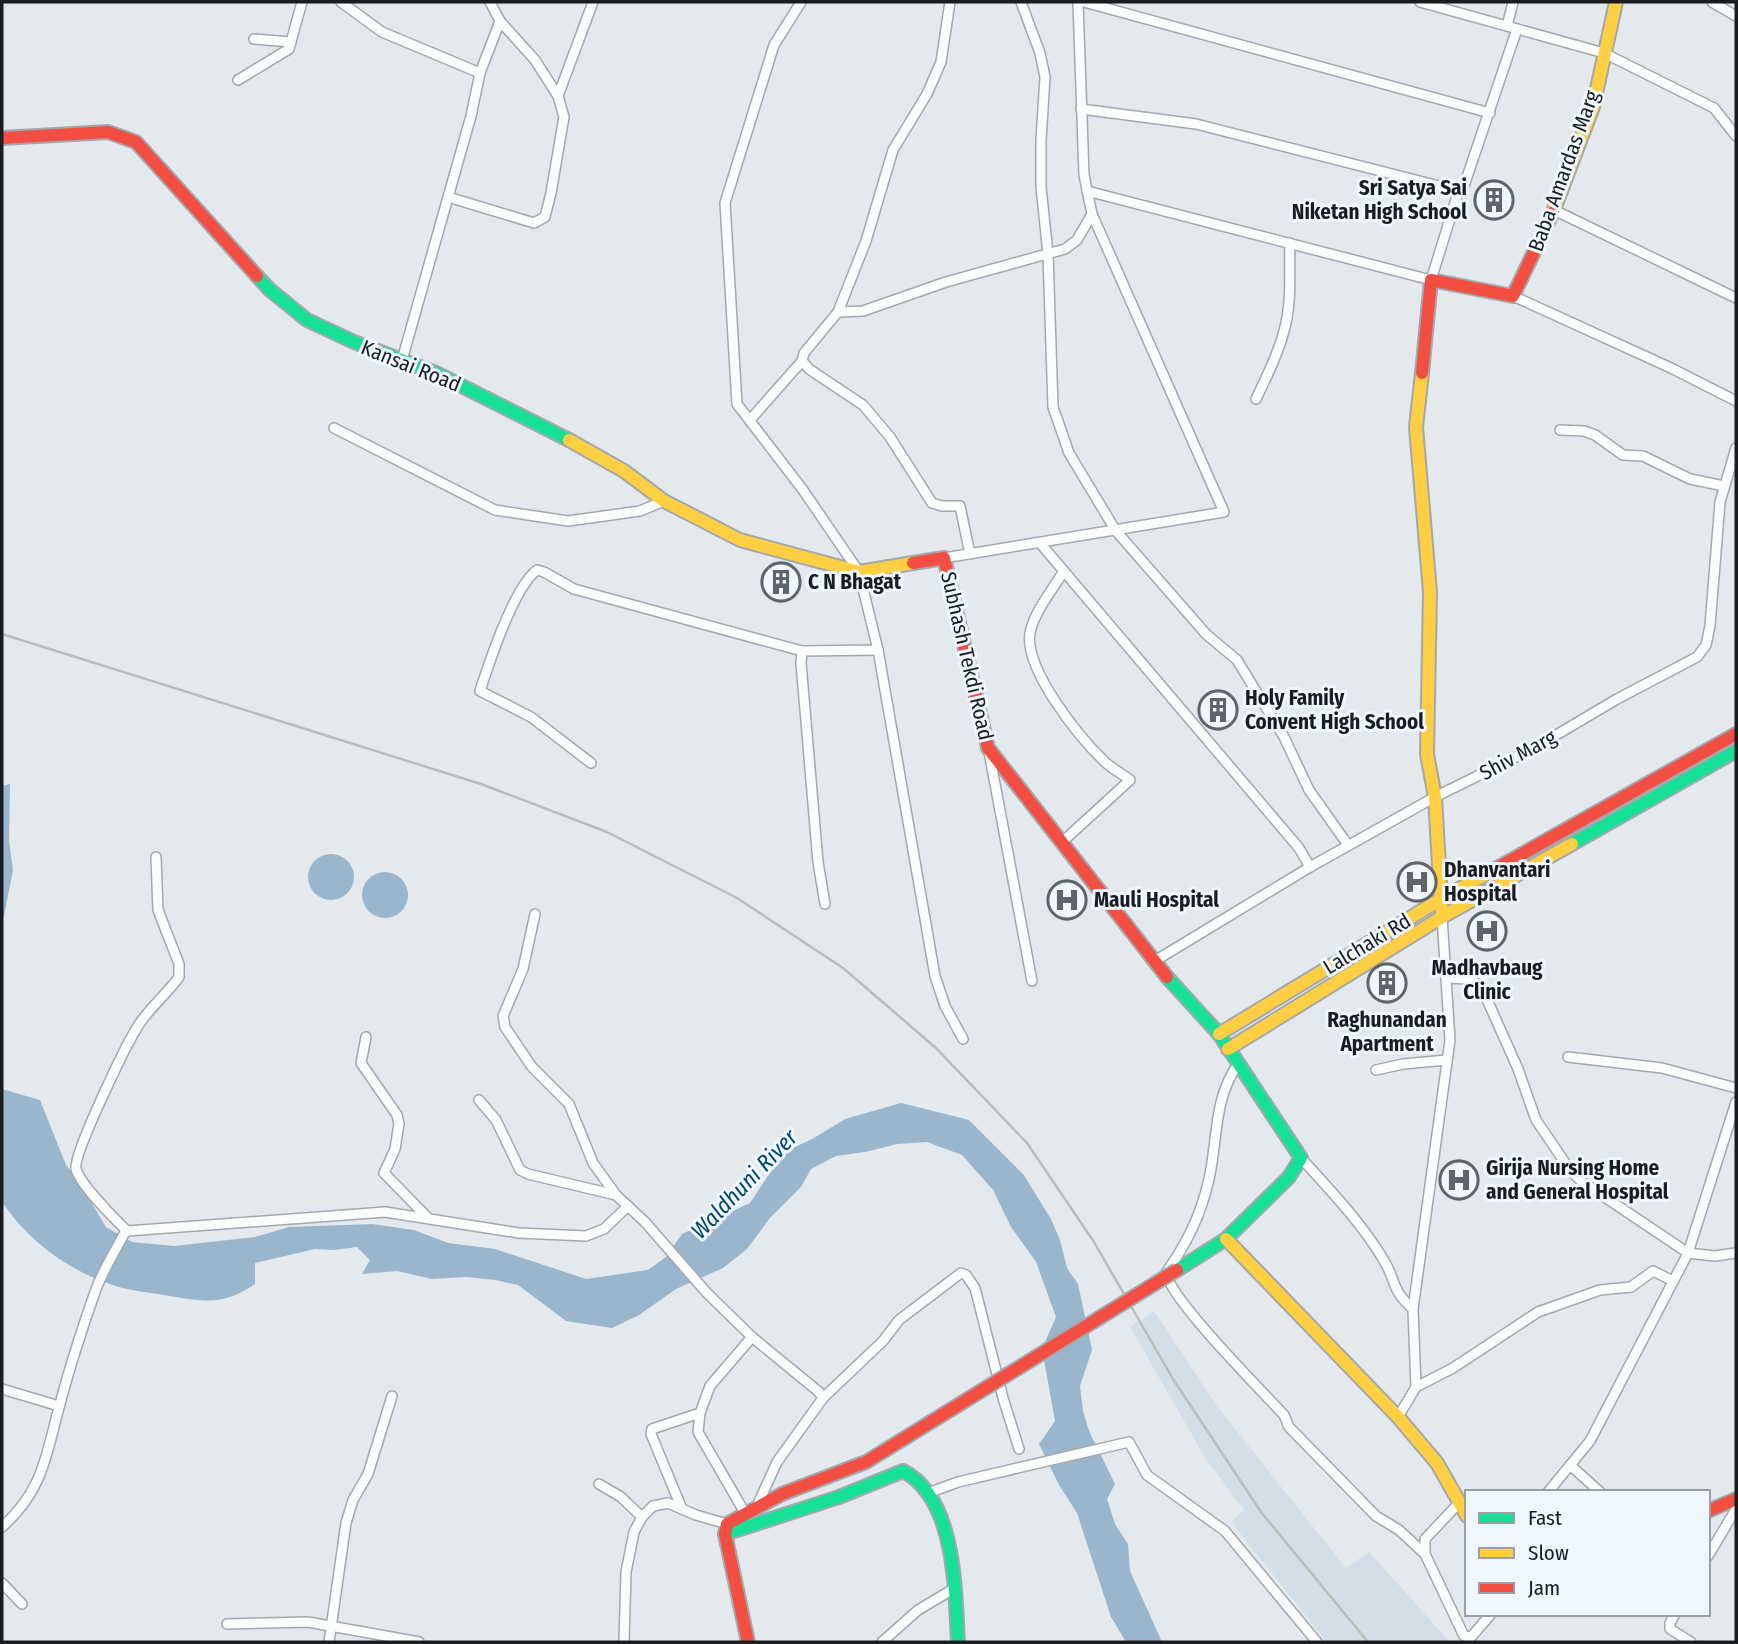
<svg xmlns="http://www.w3.org/2000/svg" width="1738" height="1644" viewBox="0 0 1738 1644" font-family="'Fira Sans Condensed',sans-serif">
	<style>
		.built { fill: #d3dee8 }
		.water { fill: #9ab6cc }
		.lines { fill: none; stroke-linecap: round; stroke-linejoin: round }
		.street-casing { stroke: #a4a8ac; stroke-width: 12 }
		.fast-casing { stroke: #a4a8ac; stroke-width: 16 }
		.slow-casing { stroke: #a4a8ac; stroke-width: 16 }
		.jam-casing { stroke: #a4a8ac; stroke-width: 16 }
		.street { stroke: #fbfcfc; stroke-width: 9 }
		.fast { stroke: #16e098; stroke-width: 12 }
		.slow { stroke: #ffcf43; stroke-width: 12 }
		.jam { stroke: #f24e42; stroke-width: 12 }
		.rail { stroke: #babcbd; stroke-width: 2.5 }
		.jam-bridge-casing { stroke: #a4a8ac; stroke-width: 16; stroke-linecap: butt }
		.jam-bridge { stroke: #f24e42; stroke-width: 12 }
		.labels { text-anchor: middle; dominant-baseline: central; stroke-width: 6; stroke-linejoin: round; paint-order: stroke }
		.street-label { font-size: 21px; fill: #191d20; stroke: #eff6fe }
		.poi-label { font-size: 21px; font-weight: bold; fill: #191d20; stroke: #eff6fe; text-anchor: start }
		.water-label { font-size: 23px; font-style: italic; fill: #00456d; stroke: #eff6fe }
	</style>
	<rect width="100%" height="100%" fill="#e4e9ee"/>
	<path class="built" d="M1154,1311L1216,1405L1346,1568L1369,1552L1450,1642H1327L1231,1522L1244,1510L1206,1459L1130,1327Z"/>
	<g class="water">
		<path d="M10,784L9,841L13,870L2,926V786Z"/>
		<circle cx="331" cy="877" r="23"/>
		<circle cx="385" cy="895" r="23"/>
		<path d="M2,1089L40,1100L66,1165L78,1180L106,1227L132,1242L174,1246L255,1237L289,1227L372,1224L414,1230L448,1243L495,1249L586,1279L648,1270L666,1257L682,1234L750,1203L770,1173L791,1149L814,1138L845,1119L901,1103L969,1120L1023,1174L1051,1219L1060,1240L1067,1268L1078,1284L1092,1350L1080,1386L1083,1411L1089,1431L1115,1484L1107,1499L1115,1524L1128,1544L1130,1571L1162,1642H1126L1111,1617L1077,1513L1059,1485L1039,1444L1055,1421L1042,1349L1056,1317L1036,1262L1011,1227L993,1190L962,1155L927,1142L897,1144L865,1152L836,1156L811,1169L801,1187L770,1218L747,1249L723,1268L676,1289L639,1315L612,1328L566,1321L518,1285L495,1280L466,1277L432,1279L397,1271L362,1274L370,1260L357,1247L334,1250L315,1249L255,1263V1284C222,1307 201,1301 164,1295C148,1292 131,1291 116,1286C70,1272 29,1242 2,1202Z"/>
	</g>
	<g class="lines">
		<g class="street-casing">
			<g id="street">
				<path d="M341,2L382,32L480,73"/>
				<path d="M801,2L774,45L725,203L737,404L803,490L859,572L878,650L935,976L945,1006L963,1039"/>
				<path d="M1021,2L1040,53L1045,77L1041,140V187L1048,254L1053,407L1069,453L1116,531L1206,634L1237,660L1284,737L1309,790L1348,845"/>
				<path d="M1084,2L1490,113"/>
				<path d="M1420,2L1604,53L1714,108L1736,136"/>
				<path d="M1712,2L1736,16"/>
				<path d="M1507,26L1513,2"/>
				<path d="M254,39L291,42"/>
				<path d="M238,80L289,49L302,2"/>
				<path d="M558,96L593,2"/>
				<path d="M1081,109L1196,124L1447,188L1458,193"/>
				<path d="M1087,191L1431,280L1458,193L1465,183L1517,29"/>
				<path d="M448,197L534,223L545,217L551,193L564,117L558,96L535,60L500,21L490,2"/>
				<path d="M1554,210L1736,298"/>
				<path d="M1513,296L1671,368L1736,401"/>
				<path d="M838,312L863,311L946,282L1065,249L1077,240L1092,214"/>
				<path d="M402,360L471,116L480,73L500,21"/>
				<path d="M802,361L809,369L863,405L890,437L932,503L942,506H960L970,554"/>
				<path d="M1256,399C1267,376 1279,352 1285,327C1292,300 1289,270 1290,243"/>
				<path d="M750,420L802,361L804,353L838,312L866,241L893,150L927,94L941,62L950,2"/>
				<path d="M334,428L495,510L568,521L640,511L664,501"/>
				<path d="M1560,430L1584,431L1595,435L1623,455L1643,456L1690,479L1724,486"/>
				<path d="M1040,543L1299,848L1310,867"/>
				<path d="M944,558L1224,512L1092,214L1084,175L1078,2"/>
				<path d="M802,651L801,663L818,862L825,904"/>
				<path d="M989,752L1032,981"/>
				<path d="M591,763L531,717L480,691C489,663 514,587 537,570L544,572L574,589L802,651L878,650"/>
				<path d="M1061,843L1130,780C1122,774 1111,768 1104,761C1079,737 1024,669 1030,633C1033,614 1054,587 1064,571"/>
				<path d="M535,914L523,969L503,1016L505,1027L532,1067L569,1104L593,1163L616,1195L645,1222L707,1293L752,1337L819,1392L823,1398L777,1462L757,1506"/>
				<path d="M1153,962L1310,867L1435,797L1536,747L1617,699L1697,657L1706,645L1710,626L1720,502L1736,448"/>
				<path d="M1446,978L1468,979L1481,986L1518,1069L1536,1120L1570,1170L1581,1181L1688,1253L1715,1256L1736,1253"/>
				<path d="M366,1037L361,1063L397,1115L399,1124L395,1149L384,1173L427,1217"/>
				<path d="M1568,1057L1662,1068L1736,1088"/>
				<path d="M1238,1064C1213,1100 1218,1139 1209,1179C1201,1215 1187,1243 1166,1273C1171,1300 1260,1389 1284,1415L1289,1427L1376,1516L1399,1530L1425,1554L1464,1636L1471,1637L1491,1614"/>
				<path d="M1376,1070L1403,1064L1447,1060"/>
				<path d="M479,1100L496,1120L520,1170L528,1174L616,1195"/>
				<path d="M1301,1158C1330,1190 1361,1222 1383,1259C1397,1281 1390,1289 1413,1309"/>
				<path d="M127,1231C114,1218 81,1186 76,1169C73,1154 126,1045 138,1026C149,1008 167,994 179,977V964L158,910L156,857"/>
				<path d="M1416,1387L1453,1368L1538,1312L1600,1290L1631,1287L1653,1271L1673,1281"/>
				<path d="M2,1389L59,1406"/>
				<path d="M823,1398L883,1341L899,1320L961,1273L966,1275L975,1288L1003,1398L1019,1449"/>
				<path d="M700,1413L698,1432L745,1513"/>
				<path d="M1398,1417L1416,1387L1413,1309L1450,1040L1442,917"/>
				<path d="M1570,1465L1600,1492"/>
				<path d="M599,1484L621,1497L642,1517"/>
				<path d="M1548,1492L1590,1441L1688,1253L1736,1102"/>
				<path d="M928,1493L958,1482L1129,1442L1147,1475L1225,1531L1317,1642"/>
				<path d="M682,1509L651,1434L652,1429L700,1413L710,1386L752,1337"/>
				<path d="M2,1527C44,1490 46,1454 60,1404C70,1366 82,1329 95,1292C102,1272 114,1253 124,1234L127,1231L385,1212L519,1233L586,1236L604,1229L628,1206"/>
				<path d="M1425,1554V1539L1459,1503"/>
				<path d="M1708,1556L1736,1509"/>
				<path d="M2,1583L22,1604"/>
				<path d="M1675,1614L1670,1623V1629L1691,1642"/>
				<path d="M227,1624L308,1622L419,1642"/>
				<path d="M329,1642L346,1523L353,1500L368,1474L392,1396"/>
				<path d="M624,1642L626,1572L634,1532L642,1517L653,1506L668,1503L696,1515L727,1524"/>
				<path d="M882,1642L918,1610L955,1588"/>
			</g>
		</g>
		<g class="fast-casing">
			<g id="fast">
				<path d="M257,276L270,290L307,320L354,342L436,373L569,440"/>
				<path d="M1572,844L1736,751"/>
				<path d="M1167,977L1219,1034L1301,1158L1289,1177L1226,1239L1177,1270"/>
				<path d="M725,1534L839,1497L903,1471C956,1498 955,1591 958,1642"/>
			</g>
		</g>
		<g class="slow-casing">
			<g id="slow">
				<path d="M1553,212L1593,107L1616,2"/>
				<path d="M1422,373L1416,427L1430,592L1427,754L1435,797L1442,917"/>
				<path d="M569,440L624,471L664,501L740,540L859,572L913,563"/>
				<path d="M1219,1034L1441,899L1499,867"/>
				<path d="M1228,1049L1442,917L1572,844"/>
				<path d="M1226,1239L1398,1417L1437,1463L1467,1516"/>
			</g>
		</g>
		<g class="jam-casing">
			<g id="jam">
				<path d="M2,138L108,132L136,142L257,276"/>
				<path d="M1422,373L1431,280L1513,296L1553,212"/>
				<path d="M913,563L944,558L988,748L1167,977"/>
				<path d="M1499,867L1736,734"/>
				<path d="M1708,1511L1736,1499"/>
				<path d="M748,1642L725,1534L727,1524L782,1494"/>
			</g>
		</g>
		<use href="#street" class="street"/>
		<use href="#fast" class="fast"/>
		<use href="#slow" class="slow"/>
		<use href="#jam" class="jam"/>
		<path class="rail" d="M2,634L481,784L607,832L737,898L843,968L936,1048L1027,1143L1094,1242L1173,1379L1261,1512L1368,1642"/>
		<g class="jam-bridge-casing">
			<path id="jam-bridge" d="M782,1494L866,1462L1177,1270"/>
		</g>
		<use href="#jam-bridge" class="jam-bridge"/>
	</g>
	<defs>
		<g id="building-ring" transform="scale(2.0125)"><circle r="9.5" fill="#eff6fe" stroke="#606468" stroke-width="1.5"/><path d="M-4-6H4V6H1V3H-1V6H-4ZM-2.5-4.3h1.7v1.8h-1.7ZM.8-4.3h1.7v1.8H.8ZM-2.5-1h1.7V.8h-1.7ZM.8-1h1.7V.8H.8Z" fill="#606468"/></g>
		<g id="hospital-ring" transform="scale(2.0125)"><circle r="9.5" fill="#eff6fe" stroke="#606468" stroke-width="1.5"/><path d="M-5-5h3v3.5h4V-5h3V5h-3V1.5h-4V5h-3Z" fill="#606468"/></g>
	</defs>
	<g fill-rule="evenodd">
		<use href="#building-ring" x="1494" y="200"/>
		<use href="#building-ring" x="781" y="582"/>
		<use href="#building-ring" x="1218" y="710"/>
		<use href="#hospital-ring" x="1417" y="882"/>
		<use href="#hospital-ring" x="1067" y="900"/>
		<use href="#hospital-ring" x="1487" y="931"/>
		<use href="#building-ring" x="1387" y="983"/>
		<use href="#hospital-ring" x="1459" y="1180"/>
	</g>
	<g class="labels">
		<g class="street-label">
			<text transform="translate(1564 171) rotate(-70)">Baba Amardas Marg</text>
			<text transform="translate(411 366) rotate(22)">Kansai Road</text>
			<text transform="translate(967 656) rotate(77)">Subhash Tekdi Road</text>
			<text transform="translate(1518 755) rotate(-28)">Shiv Marg</text>
			<text transform="translate(1367 944) rotate(-31)">Lalchaki Rd</text>
		</g>
		<g class="poi-label">
			<text x="1467" y="188" text-anchor="end">Sri Satya Sai<tspan x="1467" dy="24">Niketan High School</tspan></text>
			<text x="808" y="582">C N Bhagat</text>
			<text x="1245" y="698">Holy Family<tspan x="1245" dy="24">Convent High School</tspan></text>
			<text x="1444" y="870">Dhanvantari<tspan x="1444" dy="24">Hospital</tspan></text>
			<text x="1094" y="900">Mauli Hospital</text>
			<text x="1487" y="968" text-anchor="middle">Madhavbaug<tspan x="1487" dy="24">Clinic</tspan></text>
			<text x="1387" y="1020" text-anchor="middle">Raghunandan<tspan x="1387" dy="24">Apartment</tspan></text>
			<text x="1486" y="1168">Girija Nursing Home<tspan x="1486" dy="24">and General Hospital</tspan></text>
		</g>
		<g class="water-label">
			<text transform="translate(744 1184) rotate(-46)">Waldhuni River</text>
		</g>
	</g>
	<rect width="1738" height="1644" fill="none" stroke="#191d20" stroke-width="7"/>
	<rect x="1465" y="1490" width="245" height="126" fill="#eff6fe" stroke="#999fa5" stroke-width="2"/>
	<rect x="1479" y="1513" width="35" height="10" fill="#16e098" stroke="#999fa5" stroke-width="2"/>
	<text x="1528" y="1525" font-size="21" fill="#191d20">Fast</text>
	<rect x="1479" y="1548" width="35" height="10" fill="#ffcf43" stroke="#999fa5" stroke-width="2"/>
	<text x="1528" y="1560" font-size="21" fill="#191d20">Slow</text>
	<rect x="1479" y="1583" width="35" height="10" fill="#f24e42" stroke="#999fa5" stroke-width="2"/>
	<text x="1528" y="1595" font-size="21" fill="#191d20">Jam</text>
</svg>
